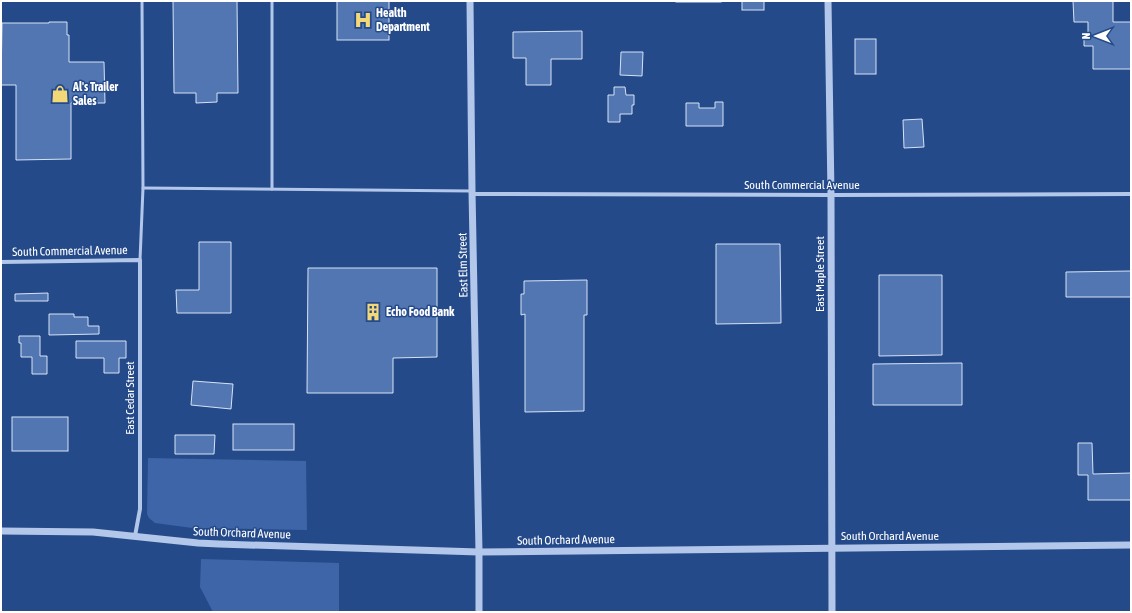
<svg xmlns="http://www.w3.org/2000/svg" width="1132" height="613" viewBox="0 0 1132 613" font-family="'Asap Condensed',sans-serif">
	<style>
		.green { fill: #3d65a8 }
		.building { fill: #5276b2; stroke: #d6e3f7 }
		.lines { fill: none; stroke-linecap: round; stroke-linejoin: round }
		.service { stroke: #b2c7ea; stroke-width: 3 }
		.minor { stroke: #b2c7ea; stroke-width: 4 }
		.tertiary { stroke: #b2c7ea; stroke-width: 7 }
		.labels { text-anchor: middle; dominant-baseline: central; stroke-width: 3; stroke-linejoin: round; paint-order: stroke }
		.poi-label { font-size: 12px; font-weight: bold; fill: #fff; stroke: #254a8a; text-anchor: start }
		.street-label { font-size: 12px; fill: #fff; stroke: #254a8a }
	</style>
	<rect width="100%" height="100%" fill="#254a8a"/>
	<g class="green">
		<path d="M148,458L306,461L307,530L192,528L155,523L149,518L147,514Z"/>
		<path d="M201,559L339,563V612H213L200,587Z"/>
	</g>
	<g class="building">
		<path d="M173,1H237L238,93H217V102L196,103V93H174Z"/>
		<rect x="337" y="1" width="52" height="39"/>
		<rect x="676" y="1" width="45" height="1"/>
		<rect x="742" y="1" width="22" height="9"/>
		<path d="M1073,1H1113V22H1131V69H1093V46H1084V35H1088V22H1074Z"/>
		<path d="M49,22H67V35H69V62H104L105,103H71V159L16,160V85H1L2,23H49Z"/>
		<path d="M582,31V59H551V85H526V58H513V32Z"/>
		<rect x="855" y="39" width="21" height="35"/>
		<path d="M621,52H643L642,76L620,75Z"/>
		<path d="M614,87H625L626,95H634V105H632V114H620V122H608V95H614Z"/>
		<path d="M715,102H723V126H686V103H699V108H715Z"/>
		<path d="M922,119L924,147L904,148L903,120Z"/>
		<path d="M199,242H231V313H177L176,290H199Z"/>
		<path d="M716,244H780L781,323L716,324Z"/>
		<path d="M308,268H437V357L393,358V393H307Z"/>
		<path d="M1131,271V297H1066V272Z"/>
		<path d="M879,275H942V355L879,356Z"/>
		<path d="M587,280V315H584V411L525,412V314L521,315V294H524V281Z"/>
		<path d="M48,293V301H15V294Z"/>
		<path d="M49,314H74V317H88V326H99V334L49,335Z"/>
		<path d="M19,336H40V356H47V374H32V357H21V343H19Z"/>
		<path d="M76,341H126V358H119V373H104V358H76Z"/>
		<path d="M962,363V405H873V364Z"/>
		<path d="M193,381L233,384L231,409L191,405Z"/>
		<rect x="12" y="417" width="56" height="34"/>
		<rect x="233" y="424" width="61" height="26"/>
		<path d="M175,435H215L214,454H175Z"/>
		<path d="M1078,443H1092L1093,474L1131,473V500H1088V475H1078Z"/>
	</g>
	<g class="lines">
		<g class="service">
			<path d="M143,188L472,191"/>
			<path d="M272,189V1"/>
			<path d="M140,260L143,188L142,1"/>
		</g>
		<g class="minor">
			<path d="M472,194L831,195L1131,194"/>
			<path d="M1,262L140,260V509L135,536"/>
		</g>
		<g class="tertiary">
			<path d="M470,1L472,191L479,552V612"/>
			<path d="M828,1L831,195L832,612"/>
			<path d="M1,531L93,532L198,543L219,544L479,552L1131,545"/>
		</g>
	</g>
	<defs>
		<g id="hospital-bare" transform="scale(1.38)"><path d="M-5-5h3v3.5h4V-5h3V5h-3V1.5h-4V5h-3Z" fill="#f3d877" stroke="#254a8a" stroke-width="2.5" paint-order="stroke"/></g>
		<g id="shop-bare" transform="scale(1.38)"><path d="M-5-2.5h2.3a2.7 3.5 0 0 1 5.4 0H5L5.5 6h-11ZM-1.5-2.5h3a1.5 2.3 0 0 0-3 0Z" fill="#f3d877" stroke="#254a8a" stroke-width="2.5" paint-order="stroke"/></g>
		<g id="building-bare" transform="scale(1.38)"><path d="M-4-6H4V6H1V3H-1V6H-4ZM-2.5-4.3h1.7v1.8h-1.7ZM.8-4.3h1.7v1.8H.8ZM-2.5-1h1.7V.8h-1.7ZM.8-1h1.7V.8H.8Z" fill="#f3d877" stroke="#254a8a" stroke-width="2.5" paint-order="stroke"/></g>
	</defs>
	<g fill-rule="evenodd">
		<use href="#hospital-bare" x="363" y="20"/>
		<use href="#shop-bare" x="60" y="94"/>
		<use href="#building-bare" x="373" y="312"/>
	</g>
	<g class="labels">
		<g class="poi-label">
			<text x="376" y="13">Health<tspan x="376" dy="14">Department</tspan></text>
			<text x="73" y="87">Al's Trailer<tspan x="73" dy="14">Sales</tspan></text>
			<text x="386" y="312">Echo Food Bank</text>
		</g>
		<g class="street-label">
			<text x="802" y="185">South Commercial Avenue</text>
			<text transform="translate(70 251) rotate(-1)">South Commercial Avenue</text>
			<text transform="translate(463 265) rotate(-91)">East Elm Street</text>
			<text transform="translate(820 274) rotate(-90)">East Maple Street</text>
			<text transform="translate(130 398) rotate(-90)">East Cedar Street</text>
			<text transform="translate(242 533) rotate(2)">South Orchard Avenue</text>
			<text x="890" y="536">South Orchard Avenue</text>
			<text transform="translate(566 540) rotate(-1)">South Orchard Avenue</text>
		</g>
	</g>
	<rect width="1132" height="613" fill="none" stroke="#ffffff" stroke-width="4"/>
	<g transform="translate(1096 36) rotate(270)" stroke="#254a8a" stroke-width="3" paint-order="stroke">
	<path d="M0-3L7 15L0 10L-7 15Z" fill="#ffffff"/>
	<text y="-6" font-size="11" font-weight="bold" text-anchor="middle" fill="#ffffff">N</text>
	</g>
</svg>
